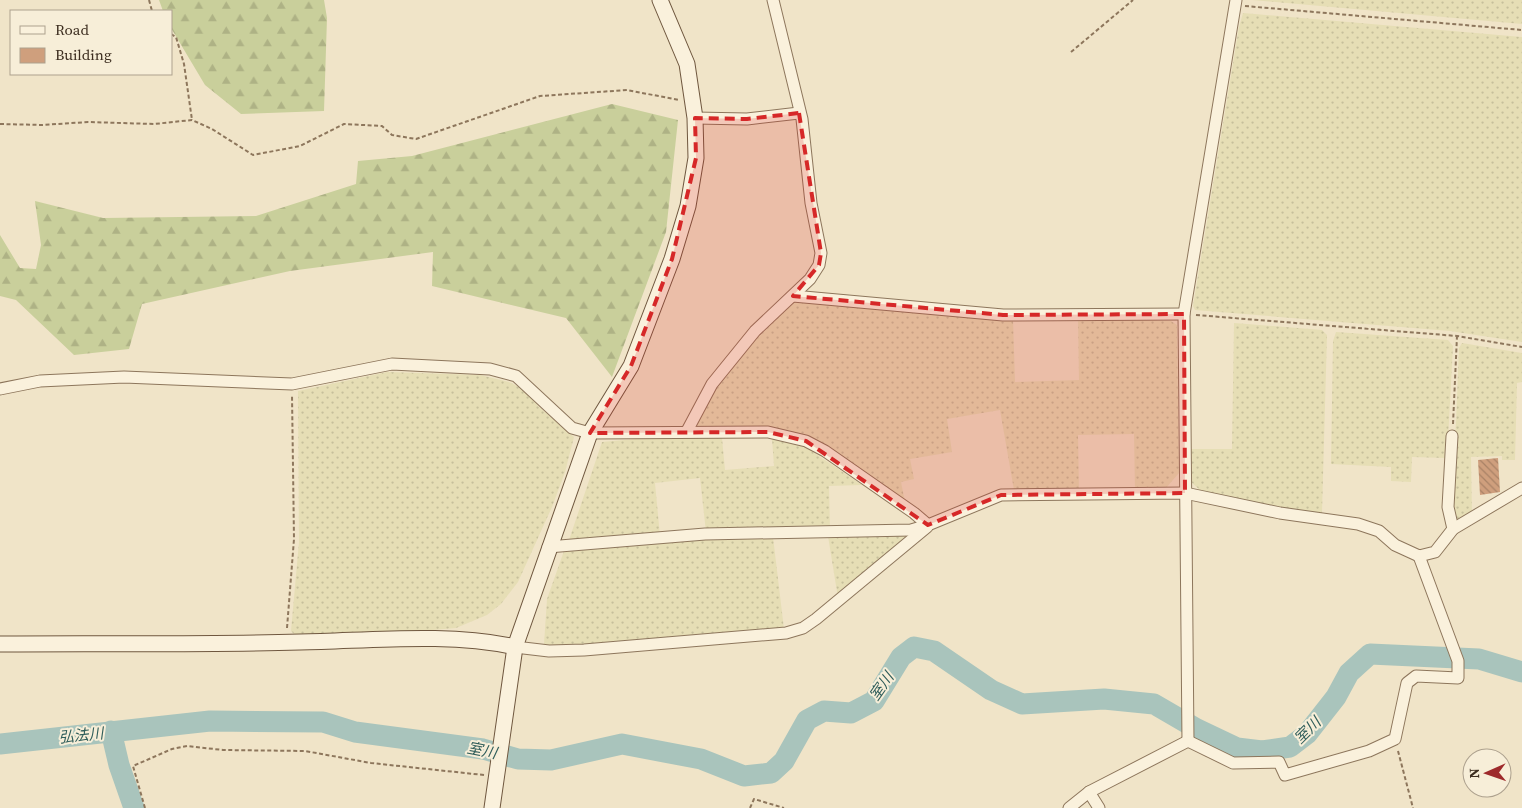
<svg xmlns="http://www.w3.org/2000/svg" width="1522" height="808" viewBox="0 0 1522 808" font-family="'Source Serif 4','Noto Sans JP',serif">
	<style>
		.farmland { fill: url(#farmland-dots) }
		.forest { fill: url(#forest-firs) }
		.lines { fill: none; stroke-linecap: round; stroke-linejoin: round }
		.river { stroke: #a9c4bc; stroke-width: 21 }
		.building { fill: url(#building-back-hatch) }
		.street-casing { stroke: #8d765c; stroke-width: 13 }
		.secondary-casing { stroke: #6f573f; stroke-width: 17 }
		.path { stroke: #8d765c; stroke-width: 2; stroke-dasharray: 4 2.5; stroke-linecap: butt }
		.street { stroke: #faf1dc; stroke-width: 11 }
		.secondary { stroke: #faf1dc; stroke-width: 15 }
		.marked { fill: #d62828; fill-opacity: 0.2; stroke: #d62828; stroke-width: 4; stroke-dasharray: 10 6; stroke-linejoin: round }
		.labels { text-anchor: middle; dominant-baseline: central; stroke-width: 4; stroke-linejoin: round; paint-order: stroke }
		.water-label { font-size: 15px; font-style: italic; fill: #2f5d5a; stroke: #f7eed8 }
	</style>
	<defs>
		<pattern id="farmland-dots" width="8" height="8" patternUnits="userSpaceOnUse" patternTransform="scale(1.25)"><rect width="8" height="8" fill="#e6deb5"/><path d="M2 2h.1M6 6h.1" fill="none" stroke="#c6bf9b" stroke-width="1.8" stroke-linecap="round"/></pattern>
		<pattern id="forest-firs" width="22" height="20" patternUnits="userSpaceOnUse" patternTransform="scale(1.25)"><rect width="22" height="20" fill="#c9cf9b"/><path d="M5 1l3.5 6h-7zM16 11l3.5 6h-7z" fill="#aeb285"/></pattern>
		<pattern id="building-back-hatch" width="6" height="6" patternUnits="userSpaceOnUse" patternTransform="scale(1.25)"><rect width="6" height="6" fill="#cf9f7d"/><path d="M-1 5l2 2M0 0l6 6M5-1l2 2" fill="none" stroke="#a98266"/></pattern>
	</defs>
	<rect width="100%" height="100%" fill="#f0e4c8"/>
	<g class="farmland">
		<path d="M1251,0H1522V24L1252,0Z"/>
		<path d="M1243,13L1522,37V342L1450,331L1195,310L1193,306L1239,27Z"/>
		<path d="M793,302L1013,319L1015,382L1079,380L1078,318L1171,321L1177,325L1179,473L1166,488L1135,490L1134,434L1078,435L1079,494L1014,490L1000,410L947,419L952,452L910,459L914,479L901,482L905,502L808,436L697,426L705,401L725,371Z"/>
		<path d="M1234,323L1322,330L1327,335L1322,513L1259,505L1201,491L1191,482V449H1232Z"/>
		<path d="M1336,332L1448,340L1453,346L1447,458L1412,457L1411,482L1391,481V467L1331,464L1333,341Z"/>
		<path d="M1462,343L1522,353V382L1517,383L1515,460H1502V456L1471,457L1472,516L1457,523L1452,512L1451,490L1456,423L1459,348Z"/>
		<path d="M387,372L480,375L509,382L525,390L538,406L574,437L565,472L552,507L518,582L501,604L487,615L456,628L386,634L296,636L291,631L299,542L298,391Z"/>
		<path d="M670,436L722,438L725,470L774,466L772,439L784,440L804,446L862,485L829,486L830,529L706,532L700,478L655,483L660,536L568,543L602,442Z"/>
		<path d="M911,535L838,598L828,536Z"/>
		<path d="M773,537L784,629L731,636L549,646L544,644L547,599L564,551L705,538Z"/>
	</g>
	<g class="forest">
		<path d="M159,0H324L327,18L324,111L241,114L205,85L171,28V11H163Z"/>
		<path d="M612,104L678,120L666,232L612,377L566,318L432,286L433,252L290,271L142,304L129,349L74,355L16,300L0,296V235L20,268L36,269L41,245L35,201L103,218L256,216L356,184L358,161L412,156Z"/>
	</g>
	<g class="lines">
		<g class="river">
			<path d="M111,731L119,765L134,808"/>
			<path d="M0,744L210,721L323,722L355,732L483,749L518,759L551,760L622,744L701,759L744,776L771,773L784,761L807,720L824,711L851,713L874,701L901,657L914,647L934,651L991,690L1022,704L1104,699L1154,704L1197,729L1237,748L1262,751L1290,747L1307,734L1336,697L1349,673L1370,654L1479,659L1522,672"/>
		</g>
	</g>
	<path class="building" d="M1498,458L1500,492L1480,495L1478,460Z"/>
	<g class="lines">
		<g class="street-casing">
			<g id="street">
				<path d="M695,118L747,119L799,113"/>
				<path d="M793,296L1003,315L1184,314"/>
				<path d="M0,389L40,381L124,377L292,384L392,364L490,369L516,376L572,428L590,433L768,432L806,441L825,451L914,513L928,525"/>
				<path d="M687,431L712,384L755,331L810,279L819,265L821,253L811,203L802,119L773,0"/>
				<path d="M1452,436L1448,507L1453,529"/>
				<path d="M548,547L705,534L911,530L928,525L1001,495L1185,493L1280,513L1358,524L1379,531L1395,545L1419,556L1435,552L1453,529L1522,488"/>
				<path d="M515,647L549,651L584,650L786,633L803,628L816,619L927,527"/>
				<path d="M1188,741L1184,314L1236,0"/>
				<path d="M1188,741L1233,763L1279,762L1285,775L1369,751L1395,739L1407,683L1416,676L1458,678V661L1419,556"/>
				<path d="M1089,792L1099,808"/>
				<path d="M1069,808L1089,792L1188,741"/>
			</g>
		</g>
		<g class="secondary-casing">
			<g id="secondary">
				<path d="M0,644C100,643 200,645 300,642C368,641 449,632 515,647L590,433L631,366L672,259L688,206L696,158L695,118L687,64L660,0"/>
				<path d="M492,808L515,647"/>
			</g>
		</g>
		<g class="path">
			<path d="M149,0L152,11"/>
			<path d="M1245,6L1522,30"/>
			<path d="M171,34L176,37L184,64L192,120"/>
			<path d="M1071,52L1133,0"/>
			<path d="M0,124L42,125L88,122L154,124L192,120L212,129L253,155L300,146L344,124L382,126L392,135L416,139L540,96L627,90L679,100"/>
			<path d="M1196,315L1457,336L1522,347"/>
			<path d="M1453,424L1457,336"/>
			<path d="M287,628L294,539L292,395"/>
			<path d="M1398,751L1413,808"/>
			<path d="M145,808L133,766L172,749L187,746L223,750L305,751L371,763L484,775"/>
			<path d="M750,808L754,799L784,808"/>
		</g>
		<use href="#street" class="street"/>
		<use href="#secondary" class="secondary"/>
	</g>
	<path class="marked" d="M799,113L821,253L819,265L793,296L1003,315L1184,314L1185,493L1001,495L928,525L806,441L768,432L590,433L631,366L672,259L696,158L695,118L747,119Z"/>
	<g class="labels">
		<g class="water-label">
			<text transform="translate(881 686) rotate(-55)">室川</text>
			<text transform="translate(1307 730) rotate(-45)">室川</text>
			<text transform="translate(81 735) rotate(-6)">弘法川</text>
			<text transform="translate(482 750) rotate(11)">室川</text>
		</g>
	</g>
	<rect x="10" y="10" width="162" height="65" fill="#f7eed8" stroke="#ada18e"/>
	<rect x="20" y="26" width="25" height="8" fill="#faf1dc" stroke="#ada18e"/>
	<text x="55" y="35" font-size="15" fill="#3d2e20">Road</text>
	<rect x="20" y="48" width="25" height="15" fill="#cf9f7d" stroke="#ada18e"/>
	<text x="55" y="60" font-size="15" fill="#3d2e20">Building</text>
	<g transform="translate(1487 773) rotate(268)"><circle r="24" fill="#f7eed8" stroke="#ada18e"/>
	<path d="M0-4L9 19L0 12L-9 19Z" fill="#9e2a2b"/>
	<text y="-8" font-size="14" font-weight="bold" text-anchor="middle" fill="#3d2e20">N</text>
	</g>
</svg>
